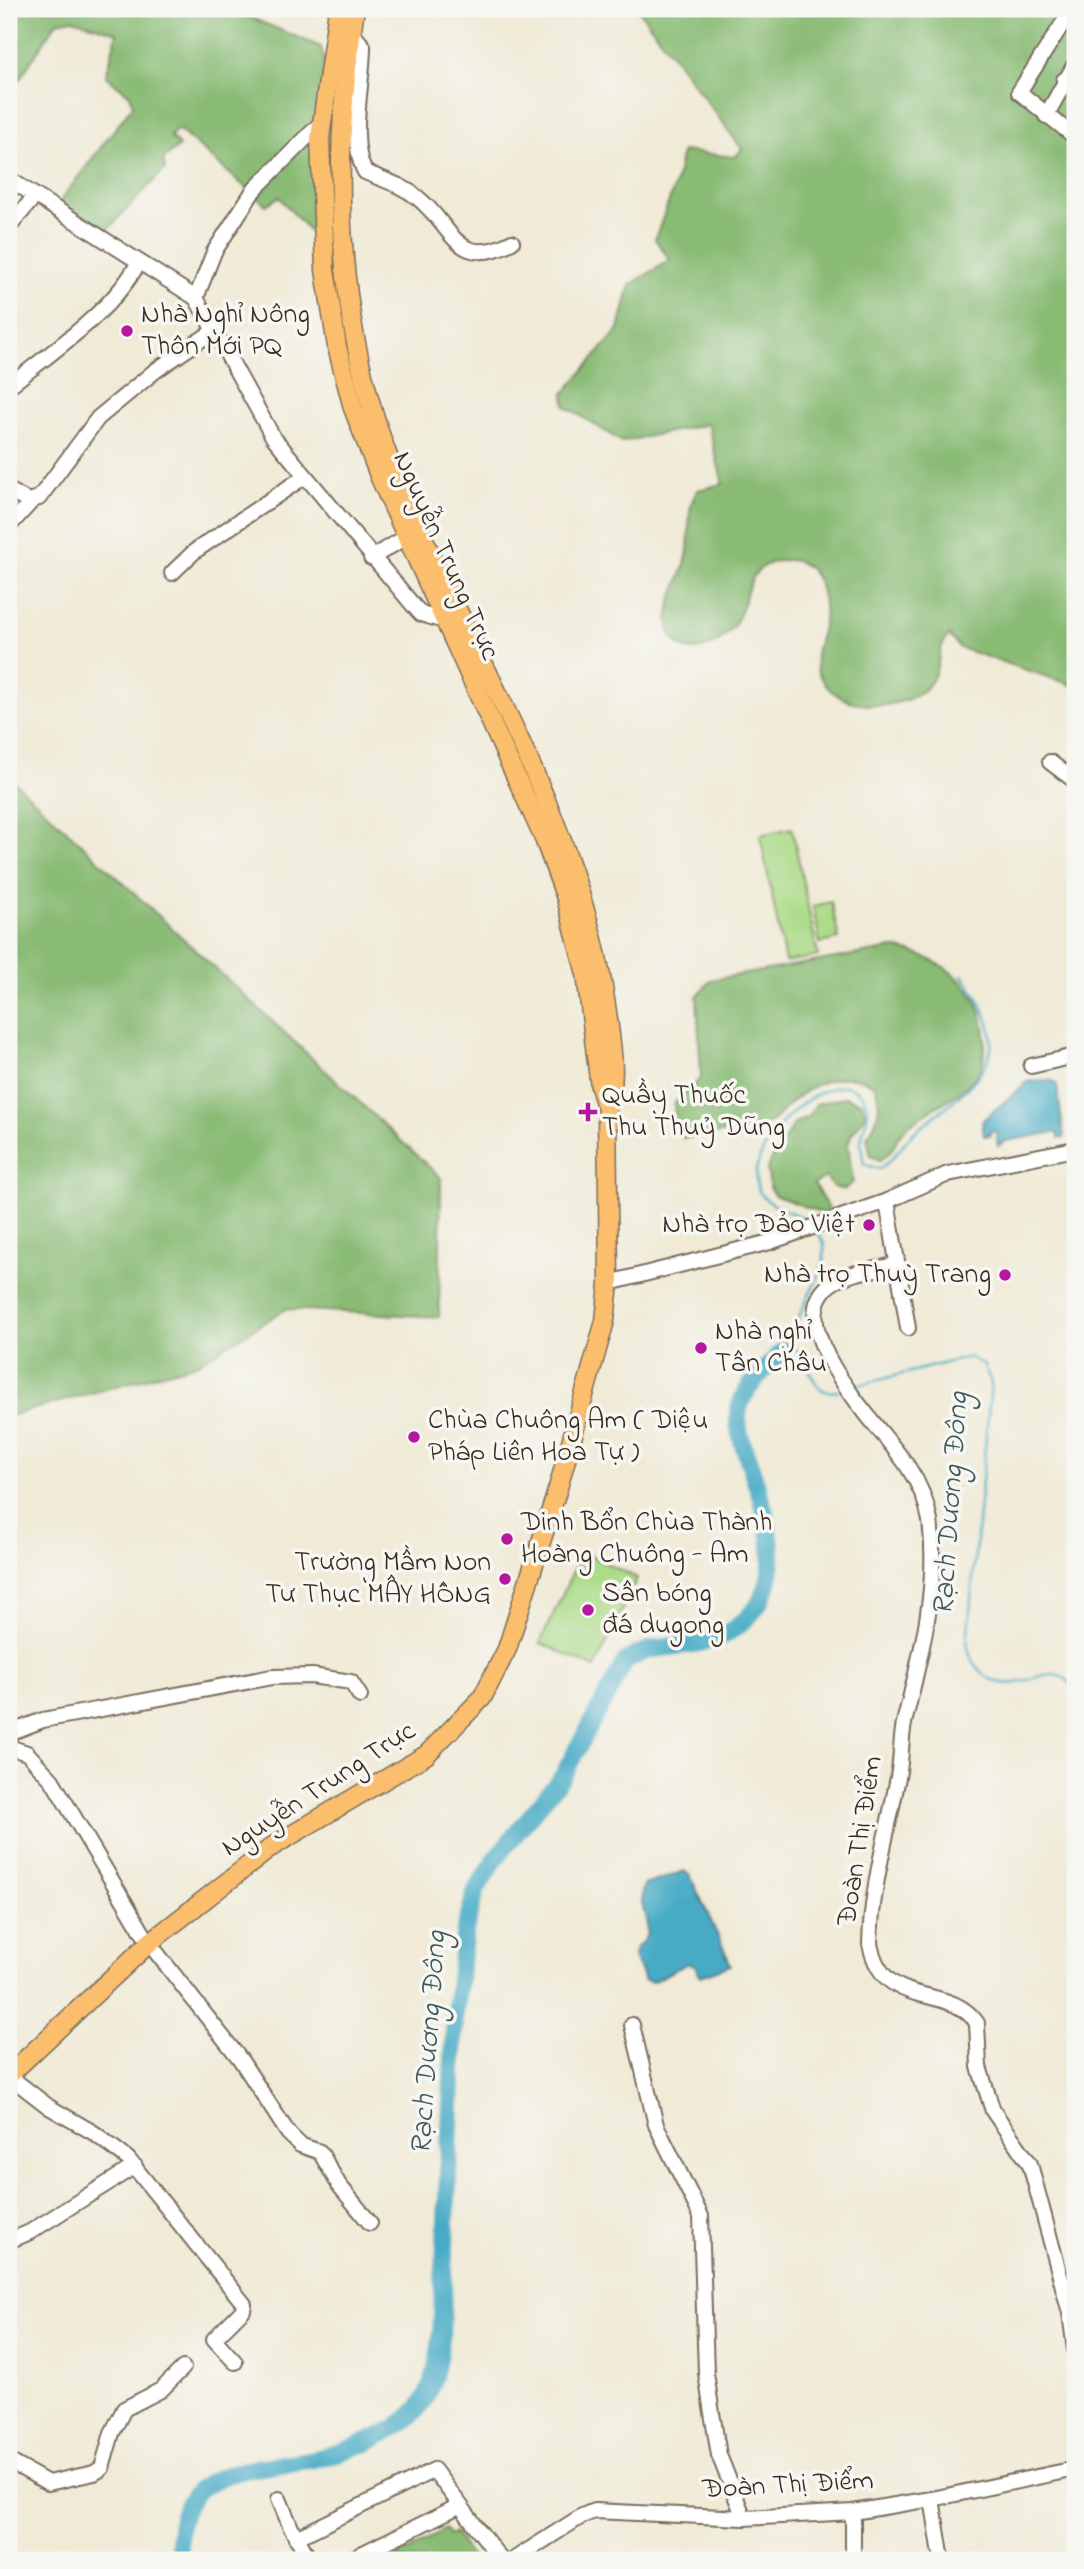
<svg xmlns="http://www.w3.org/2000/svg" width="1084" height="2569" viewBox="0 0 1084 2569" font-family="'Indie Flower',sans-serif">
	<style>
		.green { fill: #acdb89; stroke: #748254; stroke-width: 2 }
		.forest { fill: #89bb75; stroke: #62724a; stroke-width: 2 }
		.water { fill: #47abc6; stroke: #416a72; stroke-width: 2 }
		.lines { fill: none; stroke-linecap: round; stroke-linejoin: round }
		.stream { stroke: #47abc6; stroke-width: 2.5 }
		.river { stroke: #47abc6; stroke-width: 18 }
		.minor-casing { stroke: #7a6d5e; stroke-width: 18 }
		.major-casing { stroke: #7a6d5e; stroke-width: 21 }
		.minor { stroke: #fff; stroke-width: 14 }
		.major { stroke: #fabe6d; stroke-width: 18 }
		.poi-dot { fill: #b5179e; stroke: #f6f6f2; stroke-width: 2.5 }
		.labels { text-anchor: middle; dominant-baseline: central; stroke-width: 7; stroke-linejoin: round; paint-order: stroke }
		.poi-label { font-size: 28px; fill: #3b2a1e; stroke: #f6f6f2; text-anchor: start }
		.street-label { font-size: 28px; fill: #3b2a1e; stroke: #f6f6f2 }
		.water-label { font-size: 30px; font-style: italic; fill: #3f5759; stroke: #f6f6f2 }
	</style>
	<rect width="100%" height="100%" fill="#f6f6f2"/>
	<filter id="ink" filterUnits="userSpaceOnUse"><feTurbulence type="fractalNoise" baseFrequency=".0143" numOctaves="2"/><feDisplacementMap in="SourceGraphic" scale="14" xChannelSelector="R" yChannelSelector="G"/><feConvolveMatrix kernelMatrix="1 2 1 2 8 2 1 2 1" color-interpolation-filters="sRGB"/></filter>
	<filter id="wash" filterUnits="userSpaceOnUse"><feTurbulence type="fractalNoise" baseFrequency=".00686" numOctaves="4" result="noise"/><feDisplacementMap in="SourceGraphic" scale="28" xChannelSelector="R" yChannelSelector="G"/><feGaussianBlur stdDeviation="1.57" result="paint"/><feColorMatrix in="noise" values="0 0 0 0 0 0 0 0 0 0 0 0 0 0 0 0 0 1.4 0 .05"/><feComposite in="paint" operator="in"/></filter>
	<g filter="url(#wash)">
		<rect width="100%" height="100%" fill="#f0ead6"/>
		<g class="green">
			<path d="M792,828L818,956L785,962L760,835Z"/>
			<path d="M831,902L839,939L820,943L813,906Z"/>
			<path d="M582,1552L637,1578L595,1668L540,1643Z"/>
		</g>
		<g class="forest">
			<path d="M9,9H230L321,47L325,62L313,154L314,228L309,231L279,197L266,205L178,129L170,136L179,146L163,160L165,169L107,230L102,231L61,205L60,201L133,105L130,95L106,76L117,33L73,19L57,22L19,80L9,75Z"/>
			<path d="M638,9H1075V686L960,648L949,635C935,650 942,671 927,687C900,714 833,713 818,672C811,654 822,638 824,621C826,602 821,573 803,564C789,556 764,561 755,574C744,589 745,613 732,628C698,668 654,650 673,596C678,583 684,569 687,556C692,532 684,510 698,490L723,484L708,424L622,442L565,406L564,393L619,329L630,285L670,260L655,239L676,182L682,151L735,157L742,149Z"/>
			<path d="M9,777L441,1178L439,1317L286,1309L196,1364L9,1416Z"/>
			<path d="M893,948C939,956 984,986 985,1037C985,1050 986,1061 978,1073C958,1101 925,1108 902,1132C891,1144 898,1148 880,1160L871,1156L867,1137C879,1120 882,1105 875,1086C845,1067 812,1083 788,1105C782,1110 775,1120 769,1123C746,1132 709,1133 683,1138L677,1133L674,1104L701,1078L697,996L711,980Z"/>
			<path d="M845,1097L862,1103L866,1115L851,1135L848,1145L853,1182L844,1190L833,1187L826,1177L814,1184L829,1210L827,1215L774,1195L770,1188L767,1168C775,1153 785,1139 794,1124L809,1116L816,1104Z"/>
			<path d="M445,2529L449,2535L455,2533L473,2560H393L401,2556L395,2544L400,2541L407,2552Z"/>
		</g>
		<g class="water">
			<path d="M1041,1080L1053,1081L1057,1085L1064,1138H1059L1057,1132L1006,1141L998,1146L996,1131L989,1132L990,1136H984L982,1121L1027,1082Z"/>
			<path d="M684,1871L690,1875L731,1965L700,1976L695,1965L688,1963L652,1982L644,1980L634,1956L636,1947C662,1930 634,1912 644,1885Z"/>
		</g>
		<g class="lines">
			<g class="stream">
				<path d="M809,1222C794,1211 768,1208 759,1191C737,1146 842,1050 865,1101C872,1116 862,1128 861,1142C861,1149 863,1157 864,1164L879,1169C897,1158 901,1143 916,1131C979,1079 1024,1057 962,975"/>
				<path d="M783,1351L824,1263V1243L817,1232"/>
				<path d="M783,1351L793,1349L800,1352C813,1368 811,1397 838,1391"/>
				<path d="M855,1386L969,1357L984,1365L991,1383L967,1642C971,1670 992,1689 1021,1682C1031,1680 1044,1673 1054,1674C1064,1675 1070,1682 1075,1690"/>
			</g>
			<path class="river" d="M180,2560C169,2464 246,2472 314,2459C339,2454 362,2445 384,2434C398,2427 416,2414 424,2400C435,2380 438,2361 441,2338L455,2011L465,1930L476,1890L496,1858L562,1777L625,1662C662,1634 704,1660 747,1618C791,1576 765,1510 749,1462C743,1446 734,1423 740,1405C747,1384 768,1367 783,1351"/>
		</g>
	</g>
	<g filter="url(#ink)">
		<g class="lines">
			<g class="minor-casing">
				<g id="minor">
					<path d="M1072,9L1019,92L1075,137"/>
					<path d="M351,32L363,46C363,83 348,141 365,172C384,180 402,185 418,198C453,226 456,271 512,242"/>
					<path d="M1064,80L1075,89"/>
					<path d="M1046,116L1075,64"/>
					<path d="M320,124L254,190L214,252L196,298L273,437L413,605L421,614L444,621"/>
					<path d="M9,179L196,298"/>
					<path d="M9,227L35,196"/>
					<path d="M9,386C48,355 116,308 138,263"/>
					<path d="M9,490L28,501L39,498L98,418L155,371L215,330"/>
					<path d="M9,526L32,501"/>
					<path d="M371,558L406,537"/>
					<path d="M172,573L195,551L304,477"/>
					<path d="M1050,762L1075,781"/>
					<path d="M1031,1066L1075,1056"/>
					<path d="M887,1201L908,1328"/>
					<path d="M898,1264C877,1270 844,1272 828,1286C779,1330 886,1432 908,1467C918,1482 927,1502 930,1521C939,1588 921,1654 905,1719C900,1738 902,1758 898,1777C888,1831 871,1888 870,1944C884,2013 948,1981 977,2023L979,2067L993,2111L1030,2164L1070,2313L1075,2350"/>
					<path d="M609,1283L770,1242L887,1201L948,1174L1075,1149"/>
					<path d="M9,1733L43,1720L272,1677L312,1676L351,1682L360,1696"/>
					<path d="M9,1747L27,1753L52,1780L149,1943L240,2059L288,2133L300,2145L320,2152L339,2185L370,2223"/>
					<path d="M632,2025L656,2125L701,2216L706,2373L711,2407L719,2455L744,2518"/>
					<path d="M9,2076L49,2107L94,2133L128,2159L244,2304L243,2310L214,2339L235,2362"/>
					<path d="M9,2241L30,2232L135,2166"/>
					<path d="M9,2461L48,2483L94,2473L102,2468L112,2433L124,2409L161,2390L183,2368"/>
					<path d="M279,2499L291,2528L310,2560"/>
					<path d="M932,2499L942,2560"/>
					<path d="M853,2512V2560"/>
					<path d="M296,2538L434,2470L501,2560"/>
					<path d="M349,2560L459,2506"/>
					<path d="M513,2560L582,2516L594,2511L744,2518L853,2512L932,2499L1075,2469"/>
				</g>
			</g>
			<g class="major-casing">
				<g id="major">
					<path d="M355,9C333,144 334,290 376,421C391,471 414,518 436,565C504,710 585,852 607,1012C611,1044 618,1078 607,1109"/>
					<path d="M9,2075L149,1943L273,1846L426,1755L482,1698L507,1649L558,1488L605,1321L609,1283L607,1109L600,1087L586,974L566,898L545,841L380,478L353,408L337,347L325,270L320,138L338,9"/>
				</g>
			</g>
			<use href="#minor" class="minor"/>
			<use href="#major" class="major"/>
		</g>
	</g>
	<g class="poi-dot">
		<circle cx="127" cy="331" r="7"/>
		<path d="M584.5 1101.5h7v7h7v7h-7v7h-7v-7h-7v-7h7z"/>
		<circle cx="869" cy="1225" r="7"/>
		<circle cx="1005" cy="1275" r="7"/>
		<circle cx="701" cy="1348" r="7"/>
		<circle cx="414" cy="1437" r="7"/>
		<circle cx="507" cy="1539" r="7"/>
		<circle cx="505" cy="1579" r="7"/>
		<circle cx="588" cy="1610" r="7"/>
	</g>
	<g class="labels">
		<g class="poi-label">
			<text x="141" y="315">Nhà Nghỉ Nông<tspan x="141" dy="32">Thôn Mới PQ</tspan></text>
			<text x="602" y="1096">Quầy Thuốc<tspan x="602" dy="32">Thu Thuỷ Dũng</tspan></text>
			<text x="855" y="1225" text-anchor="end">Nhà trọ Đảo Việt</text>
			<text x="991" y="1275" text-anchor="end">Nhà trọ Thuỳ Trang</text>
			<text x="715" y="1332">Nhà nghỉ<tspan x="715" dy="32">Tân Châu</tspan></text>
			<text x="428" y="1421">Chùa Chuông Am ( Diệu<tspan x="428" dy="32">Pháp Liên Hoa Tự )</tspan></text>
			<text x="521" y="1523">Dinh Bổn Chùa Thành<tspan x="521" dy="32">Hoàng Chuông - Am</tspan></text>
			<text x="491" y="1563" text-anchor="end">Trường Mầm Non<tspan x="491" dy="32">Tư Thục MÂY HỒNG</tspan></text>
			<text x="602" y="1594">Sân bóng<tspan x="602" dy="32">đá dugong</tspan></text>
		</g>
		<g class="street-label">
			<text transform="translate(445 556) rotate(66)">Nguyễn Trung Trực</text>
			<text transform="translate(319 1790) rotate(-33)">Nguyễn Trung Trực</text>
			<text transform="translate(861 1841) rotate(-81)">Đoàn Thị Điểm</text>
			<text transform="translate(788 2486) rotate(-3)">Đoàn Thị Điểm</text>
		</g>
		<g class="water-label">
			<text transform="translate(952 1504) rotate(-86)">Rạch Dương Đông</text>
			<text transform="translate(430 2043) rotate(-86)">Rạch Dương Đông</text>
		</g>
	</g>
	<rect width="1084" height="2569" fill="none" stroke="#f6f6f2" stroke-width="35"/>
</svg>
